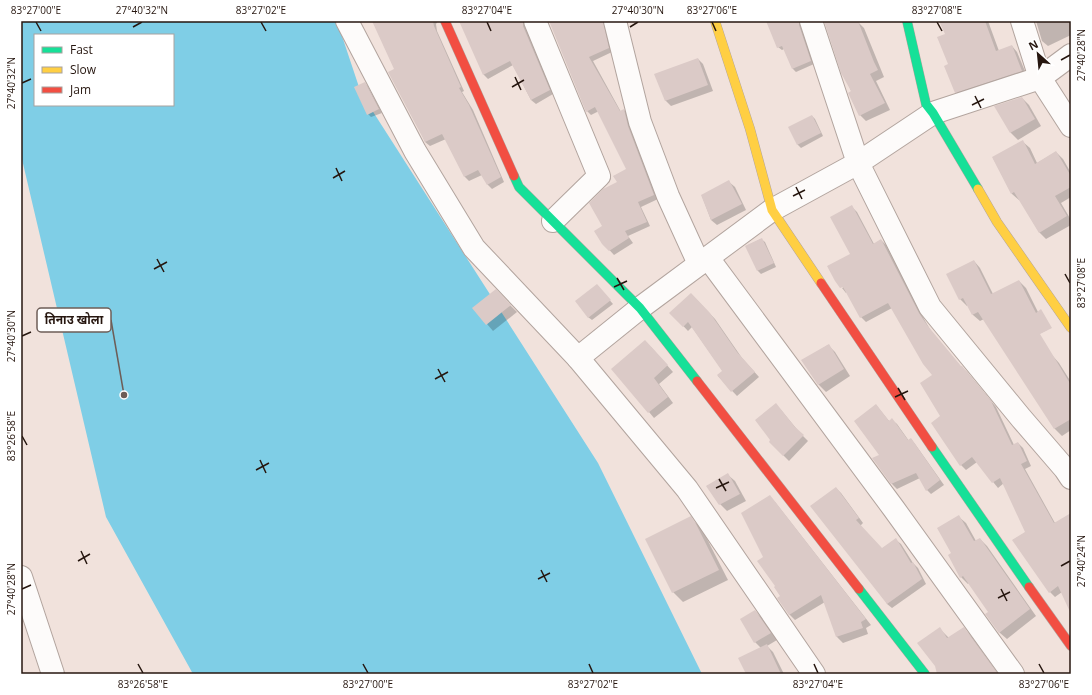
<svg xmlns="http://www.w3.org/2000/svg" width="1092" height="695" viewBox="0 0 1092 695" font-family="'Open Sans','Noto Sans Devanagari',sans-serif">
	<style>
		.water { fill: #7fcee6; fill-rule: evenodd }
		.shadow { fill: #0003 }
		.building { fill: #dbcac7 }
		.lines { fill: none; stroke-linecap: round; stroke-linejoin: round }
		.street-casing { stroke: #b2a49e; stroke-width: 24 }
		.fast-casing { stroke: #b2a49e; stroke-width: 10 }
		.slow-casing { stroke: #b2a49e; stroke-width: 10 }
		.jam-casing { stroke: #b2a49e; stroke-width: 10 }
		.street { stroke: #fdfbfa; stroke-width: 22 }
		.fast { stroke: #16e098; stroke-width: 9 }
		.slow { stroke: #ffcf43; stroke-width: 9 }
		.jam { stroke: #f24e42; stroke-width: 9 }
		.ticks { fill: none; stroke: #26160f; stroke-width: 1.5 }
		.leader { fill: none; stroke: #6d5d57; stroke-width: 1.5 }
		.callout-dot { fill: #6d5d57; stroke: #fff; stroke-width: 1.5 }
		.callout { fill: #fff; stroke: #6d5d57; stroke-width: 1.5 }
		.callout-label { font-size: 12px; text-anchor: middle; font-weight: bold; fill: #26160f }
		.neatline { fill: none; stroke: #26160f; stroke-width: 1.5 }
		.ticks-label { font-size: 10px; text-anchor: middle; fill: #26160f }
	</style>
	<rect width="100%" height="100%" fill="#f1e2dc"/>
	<path class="water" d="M21,21H337L361,93L598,463L702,674H193L106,517L21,155ZM35,35H173V105H35Z"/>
	<g class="shadow">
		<path d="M380,21H438L436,24L437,31L464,91L462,92L473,110L504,182L492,189L488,185L482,175L469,181L465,177L446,139L430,146L425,142L395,70Z"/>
		<path d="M460,21H528L553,94L536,104L531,100L513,65L488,79L484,75Z"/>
		<path d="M550,21H604L607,24L612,52L593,61L621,112L624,110L628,114L658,199L641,207L650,226L628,236L633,243L614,255L603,243V226L618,183L627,169L599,111L591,115L587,111Z"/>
		<path d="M775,21H802V29L814,64L796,72L793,69L784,49L782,50L778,47Z"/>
		<path d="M825,21H857L864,28L884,77L876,81L890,110L866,121L860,115Z"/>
		<path d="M940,21H988L999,51L1012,46L1017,52L1027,76L962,98L956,92L949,65L946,34Z"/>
		<path d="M1036,21H1071V35L1048,46L1042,41Z"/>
		<path d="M698,59L703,64L713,91L671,106L665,100Z"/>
		<path d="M365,83L368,87L382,113L371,117L368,114Z"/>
		<path d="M1022,98L1029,105L1041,126L1018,140L1011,133L996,107Z"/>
		<path d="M812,116L815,119L823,136L801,148L798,145L790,127Z"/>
		<path d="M1023,142L1030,148L1037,163L1056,152L1063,159L1071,173V197L1061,203L1071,220V225L1046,239L1039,232L1020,200H1019L1012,194L993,158Z"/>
		<path d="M729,182L735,187L746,210L717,225L711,220L702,196Z"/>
		<path d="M852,207L857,212L874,244L881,240L886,245L924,319L931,331L961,367L967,372L996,407L1014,445L1018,443L1023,448L1031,466L1025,469L1055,523L1071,517V612L1062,592L1055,597L1050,592L1013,540L1026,532L1004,483L998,488L977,462L966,470L961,465L942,416L933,375L892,308L866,322L861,317L847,292L846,293L842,288L848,285L851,255Z"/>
		<path d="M761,239L765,242L776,267L761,274L758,271L746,246Z"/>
		<path d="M974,261L980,268L993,294L1019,281L1026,288L1047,330L1035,336L1059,363L1071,382V430L1062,436L1055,429L984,319L980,321L973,315L968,305L967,306L960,299Z"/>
		<path d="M600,289L613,304L592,320L588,317Z"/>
		<path d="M496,291L517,312L493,331L487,324Z"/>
		<path d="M691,294L715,319L742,358L759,377L737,396L718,376L723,371L692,327L688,331L671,313Z"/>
		<path d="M828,345L835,352L850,376L826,392L819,385L803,361Z"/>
		<path d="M651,347L673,372L659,384L673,403L654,418L649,412Z"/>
		<path d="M876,405L889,421L892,420L897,424L909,441L911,439L915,444L944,485L931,494L927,490L920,478L897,489L892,484L874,459L881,455Z"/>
		<path d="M781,410L800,433L808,441L789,461L770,442Z"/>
		<path d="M728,475L735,481L746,501L727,511L720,504L707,486Z"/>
		<path d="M836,488L841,493L863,523L860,526L882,549L896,540L901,544L913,563L918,568L926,584L892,608L887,604Z"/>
		<path d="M775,502L871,625L866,628L868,634L843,643L837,637L825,602L795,620L789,614L764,557Z"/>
		<path d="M959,517L966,523L976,541L980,539L987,546L1036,616L1007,639L1000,633L987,614L989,612L969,583L968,584L961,577L952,554Z"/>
		<path d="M690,518L701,528L705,535L728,580L683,602L673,592Z"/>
		<path d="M755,611L762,618L777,640L767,646L773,652L784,674H747L761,648L755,642Z"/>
		<path d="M940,629L949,638L964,629L971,636L998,674H938Z"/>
	</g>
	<g class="building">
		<path d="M372,21H433L434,26L461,87L459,88L469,105L501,177L487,185L478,170L464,177L442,134L425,142L388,72L394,69Z"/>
		<path d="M459,21H523V26L550,90L531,100L510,61L483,75Z"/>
		<path d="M549,21H603L609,48L589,57L620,111L624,109L628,126L654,195L638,202L647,222L625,231L629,238L609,251L602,244L594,231L602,226L589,203L603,189L617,182L613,176L626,169L595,107L586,112Z"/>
		<path d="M766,21H799V25L811,61L792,69L782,46L777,48Z"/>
		<path d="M824,21H858L874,62L878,70L870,74L885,103L859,116L849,95L848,93L851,91L841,73Z"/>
		<path d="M939,21H985L996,51L1012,45L1022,71L955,93L944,66L948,64L937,37L945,34Z"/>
		<path d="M698,58L708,85L665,101L654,74Z"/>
		<path d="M365,82L379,109L367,115L354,87Z"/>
		<path d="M1022,97L1035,119L1010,133L994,106Z"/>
		<path d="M812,115L821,133L797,145L788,127Z"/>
		<path d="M1023,140L1035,164L1056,151L1071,176V187L1055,196L1067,216L1039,233L1014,192L1011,194L992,157Z"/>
		<path d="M729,180L742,204L711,220L701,195Z"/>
		<path d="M852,205L873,244L881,239L919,313L927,325L961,366H962L991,401L1012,445L1018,442L1027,461L1021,464L1054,523L1071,513V614L1058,586L1049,593L1012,540L1025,532L1000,478L992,483L972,457L960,466L931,423L940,416L920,383L932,375L923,364L888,303L860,318L843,287L840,288L835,281L827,266L850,254L830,217Z"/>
		<path d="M762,238L774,263L757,271L745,246Z"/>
		<path d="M974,260L991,294L1019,280L1036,313L1041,309L1052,328L1040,334L1071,385V419L1054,429L978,312L972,315L963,298L959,300L946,274Z"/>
		<path d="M597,284L611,300L588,318L575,301Z"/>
		<path d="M496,289L511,305L486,325L472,308Z"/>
		<path d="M691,293L710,313L737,352L755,372L731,392L717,375L722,371L688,322L683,327L669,313Z"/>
		<path d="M645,340L668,365L654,378L668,397L648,413L611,369Z"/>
		<path d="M829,344L844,369L818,385L801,360Z"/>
		<path d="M776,403L795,427L804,435L783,456L769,442L770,440L755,420Z"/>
		<path d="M876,404L889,421L892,418L908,440L911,438L940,480L926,491L916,473L891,484L872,458L879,455L854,421Z"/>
		<path d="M728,473L740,494L719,505L706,486Z"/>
		<path d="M836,487L859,518L856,520L882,548L896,538L911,563L913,562L922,579L887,604L810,506Z"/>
		<path d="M770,495L866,619L861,622L863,628L836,637L821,595L789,615L777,598L780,596L774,587L775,586L757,561L763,557L741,513Z"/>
		<path d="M959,515L974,541L980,538L1030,609L999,633L985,614L988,612L963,576L960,578L948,555L951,553L937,528Z"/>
		<path d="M691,516L696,524L719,570L672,593L645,539Z"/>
		<path d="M755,610L771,633L754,643L740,619Z"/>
		<path d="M940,627L947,638L964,627L998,674H937L935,666L917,643Z"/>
		<path d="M767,644L781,674H746L738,658Z"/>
	</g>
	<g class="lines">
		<g class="street-casing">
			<g id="street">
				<path d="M347,21L415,151L474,248L578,358L687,489L814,674"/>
				<path d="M535,21L599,176L553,221"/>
				<path d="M615,21L640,122L668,196L699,264"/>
				<path d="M811,21L858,163L930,307L1021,418L1065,469L1071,478"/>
				<path d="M1022,21L1040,78L1071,126"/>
				<path d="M708,258L894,509L1013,674"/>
				<path d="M578,358L640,308L772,210L858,163L933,113L1040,78L1071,55"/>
				<path d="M21,577L53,674"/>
			</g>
		</g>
		<g class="fast-casing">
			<g id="fast">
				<path d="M907,21L926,104L933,113L978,189"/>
				<path d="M514,176L519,187L640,308L697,381"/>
				<path d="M932,447L1029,587"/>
				<path d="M859,589L925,674"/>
			</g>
		</g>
		<g class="slow-casing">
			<g id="slow">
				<path d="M715,21L750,129L772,210L821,283"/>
				<path d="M978,189L997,222L1071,328"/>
			</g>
		</g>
		<g class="jam-casing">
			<g id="jam">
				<path d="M445,21L514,176"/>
				<path d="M821,283L932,447"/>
				<path d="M697,381L859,589"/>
				<path d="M1029,587L1071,646"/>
			</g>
		</g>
		<use href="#street" class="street"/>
		<use href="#fast" class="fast"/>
		<use href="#slow" class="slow"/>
		<use href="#jam" class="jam"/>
	</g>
	<path class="ticks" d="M36,22L41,31M261,22L266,31M487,22L491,31M712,22L716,31M937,22L942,31M133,27L142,22M630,27L638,22M1061,60L1070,55M515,77L521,90M22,83L31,79M512,87L524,80M975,96L981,108M972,105L984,99M336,168L342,181M333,178L345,171M796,187L802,199M793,196L805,190M157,259L164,272M154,269L167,262M1065,274L1070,283M617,278L624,290M614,287L627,281M22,336L31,332M438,369L445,382M435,379L448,372M898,388L905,400M895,397L908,391M22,436L27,445M260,460L266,473M256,470L269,463M719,479L726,491M716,488L729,482M81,551L87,564M78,561L90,554M1061,566L1070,561M541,570L547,582M538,579L550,573M22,589L31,585M1001,589L1007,601M998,598L1010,592M138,664L143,673M363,664L368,673M589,664L593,673M814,664L818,673M1039,664L1044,673"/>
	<path class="leader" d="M124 395L111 320"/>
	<circle class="callout-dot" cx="124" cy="395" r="4"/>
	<rect class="callout" x="37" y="308" width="74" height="24" rx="4"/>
	<g class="callout-label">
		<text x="74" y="324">तिनाउ खोला</text>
	</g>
	<rect width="1092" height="695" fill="none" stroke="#ffffff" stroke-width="44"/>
	<rect x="34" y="34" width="140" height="72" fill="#ffffff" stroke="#a8a29f"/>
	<rect x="42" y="47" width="20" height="6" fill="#16e098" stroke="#a8a29f"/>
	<text x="70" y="54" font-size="12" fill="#26160f">Fast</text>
	<rect x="42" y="67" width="20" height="6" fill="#ffcf43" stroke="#a8a29f"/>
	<text x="70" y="74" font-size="12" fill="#26160f">Slow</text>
	<rect x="42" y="87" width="20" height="6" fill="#f24e42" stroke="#a8a29f"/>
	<text x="70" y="94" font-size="12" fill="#26160f">Jam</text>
	<g transform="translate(1038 54) rotate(333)" stroke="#ffffff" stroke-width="3" paint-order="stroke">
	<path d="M0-3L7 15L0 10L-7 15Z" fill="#26160f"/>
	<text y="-6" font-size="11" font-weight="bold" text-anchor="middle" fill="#26160f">N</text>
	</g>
	<rect x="22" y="22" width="1048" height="651" class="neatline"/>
	<g class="ticks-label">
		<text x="36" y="14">83°27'00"E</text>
		<text x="142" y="14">27°40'32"N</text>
		<text x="261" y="14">83°27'02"E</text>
		<text x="487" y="14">83°27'04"E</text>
		<text x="638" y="14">27°40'30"N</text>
		<text x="712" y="14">83°27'06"E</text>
		<text x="937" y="14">83°27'08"E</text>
		<text transform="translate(1081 55) rotate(-90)" y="4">27°40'28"N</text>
		<text transform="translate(11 83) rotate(-90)" y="4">27°40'32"N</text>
		<text transform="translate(1081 283) rotate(-90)" y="4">83°27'08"E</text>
		<text transform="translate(11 336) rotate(-90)" y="4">27°40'30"N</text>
		<text transform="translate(11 436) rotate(-90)" y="4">83°26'58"E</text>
		<text transform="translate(1081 561) rotate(-90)" y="4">27°40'24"N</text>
		<text transform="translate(11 589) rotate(-90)" y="4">27°40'28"N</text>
		<text x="143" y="688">83°26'58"E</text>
		<text x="368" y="688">83°27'00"E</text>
		<text x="593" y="688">83°27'02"E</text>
		<text x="818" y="688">83°27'04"E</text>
		<text x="1044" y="688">83°27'06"E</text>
	</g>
</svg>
